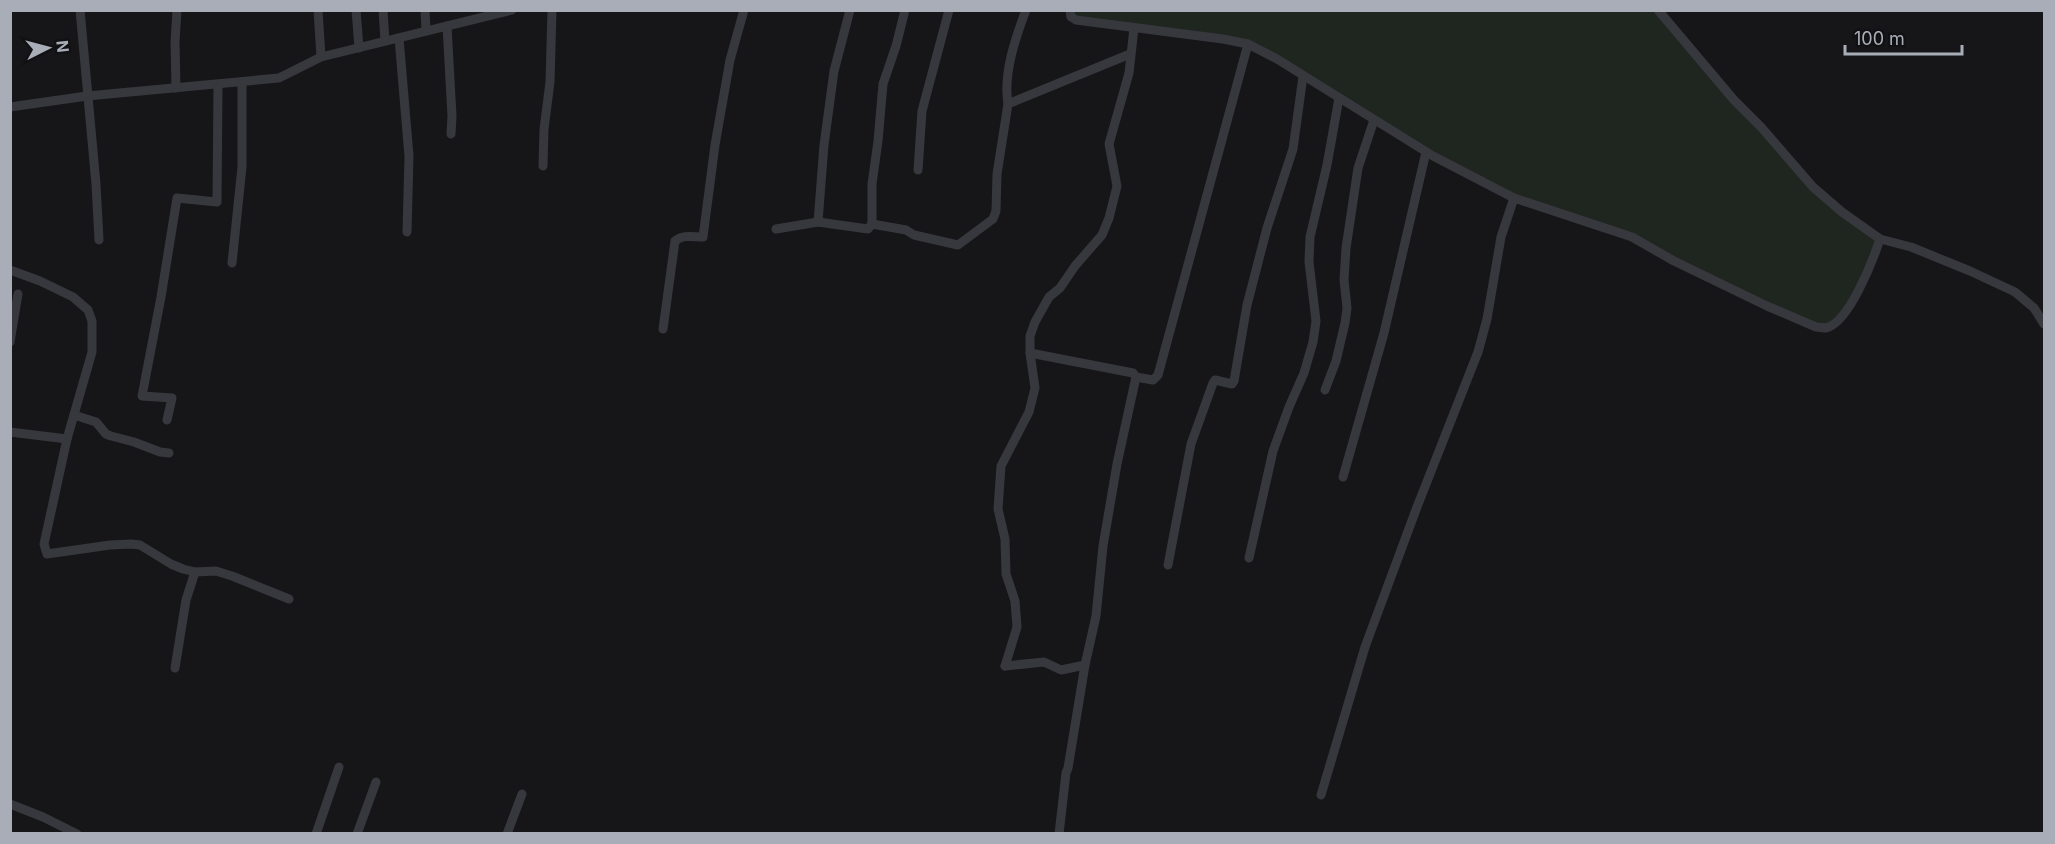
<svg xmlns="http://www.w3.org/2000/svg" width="2055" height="844" viewBox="0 0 2055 844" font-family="Inter,sans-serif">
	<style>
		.green { fill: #1e261f }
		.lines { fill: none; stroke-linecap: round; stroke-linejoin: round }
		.street { stroke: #37383d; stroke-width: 9 }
	</style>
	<rect width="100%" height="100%" fill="#161618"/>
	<path class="green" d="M1070,11H1658L1813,187L1880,239L1877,249L1836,323L1816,327L1632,237L1514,198L1248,44L1076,20Z"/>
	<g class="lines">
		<g class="street">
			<path d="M80,10L96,184L99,240"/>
			<path d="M318,10L321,57"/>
			<path d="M356,10L359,48"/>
			<path d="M383,10L385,41"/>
			<path d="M425,10L426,31"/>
			<path d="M1070,10L1071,17L1076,20L1223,39L1248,44L1277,59L1433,156L1514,198L1632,237L1674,261L1767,306L1816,327C1818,327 1824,328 1826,328C1849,323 1873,260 1880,239"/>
			<path d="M1658,10L1734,100L1761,127L1813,187L1842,212L1880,239L1911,247L1970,271L2015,292L2034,308L2044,324"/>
			<path d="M447,26L452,116L451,134"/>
			<path d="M399,38L409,156L407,232"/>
			<path d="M176,88L175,42L177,10"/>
			<path d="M1008,104C1003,74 1015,39 1026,10"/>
			<path d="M10,107L87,96L279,78L321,57L512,10"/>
			<path d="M543,166L544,129L550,82L552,10"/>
			<path d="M918,170L922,111L949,10"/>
			<path d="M818,222L824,145L834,71L850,10"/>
			<path d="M872,224V184L878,141L883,84L896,46L905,10"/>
			<path d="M776,229L818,222L868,229L872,224L906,230L914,235L958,245L993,219L996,211L997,174L1008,104L1130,54"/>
			<path d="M232,263L242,167V82"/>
			<path d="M10,270L40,281L73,297L88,310L92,321V352L67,439L44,544L47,554L110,545L131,544L140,545L171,564L183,569L195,572L216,571L232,576L289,599"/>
			<path d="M663,329L675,241C683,234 693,237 703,237L715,145L730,60L744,10"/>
			<path d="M10,342L18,294"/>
			<path d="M1030,353L1133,373L1136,377L1153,380L1158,375L1248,44"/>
			<path d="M1325,390L1336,361L1345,323L1347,308L1344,280L1346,248L1358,168L1374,120"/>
			<path d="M74,415L96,422L106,434L111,436L134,442L160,452L169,453"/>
			<path d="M167,420L172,398L142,396L161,297L177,198L217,202L218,85"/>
			<path d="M10,432L67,439"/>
			<path d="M1343,477L1384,333L1426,152"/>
			<path d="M1249,558L1273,451L1289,407L1304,373L1313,342L1316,321L1309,262L1310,237L1327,165L1339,98"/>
			<path d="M1168,565L1191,444L1213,383L1215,380L1232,384L1234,381L1247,305L1267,228L1293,149L1303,76"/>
			<path d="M1005,666L1017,627L1015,601L1006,574L1005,539L998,509L1001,466L1029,412L1035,388L1030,353V336L1035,322L1049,297L1060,288L1075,266L1102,235L1109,218L1117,186L1109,144L1129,73L1134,28"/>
			<path d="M1005,666L1044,662L1061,670L1085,665"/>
			<path d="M175,668L186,600L195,572"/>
			<path d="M1321,795L1365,647L1417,507L1478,352L1487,319L1501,237L1514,198"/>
			<path d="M10,804L43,817L77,834"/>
			<path d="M316,834L339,767"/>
			<path d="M357,834L376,782"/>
			<path d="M507,834L522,794"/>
			<path d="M1059,834L1066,773L1068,768L1085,665L1096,616L1103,546L1117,464L1136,377"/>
		</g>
	</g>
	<rect width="2055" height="844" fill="none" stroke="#a8adb8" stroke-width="24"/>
	<g transform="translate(48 48) rotate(84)" stroke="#111113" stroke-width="4.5" paint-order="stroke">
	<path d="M0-4.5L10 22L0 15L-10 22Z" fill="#a8adb8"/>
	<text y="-9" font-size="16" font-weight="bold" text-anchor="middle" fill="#a8adb8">N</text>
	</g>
	<path d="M1845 45v9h117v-9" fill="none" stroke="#a8adb8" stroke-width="3"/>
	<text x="1854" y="45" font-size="18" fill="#a8adb8" stroke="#111113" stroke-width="4.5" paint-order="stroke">100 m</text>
</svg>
